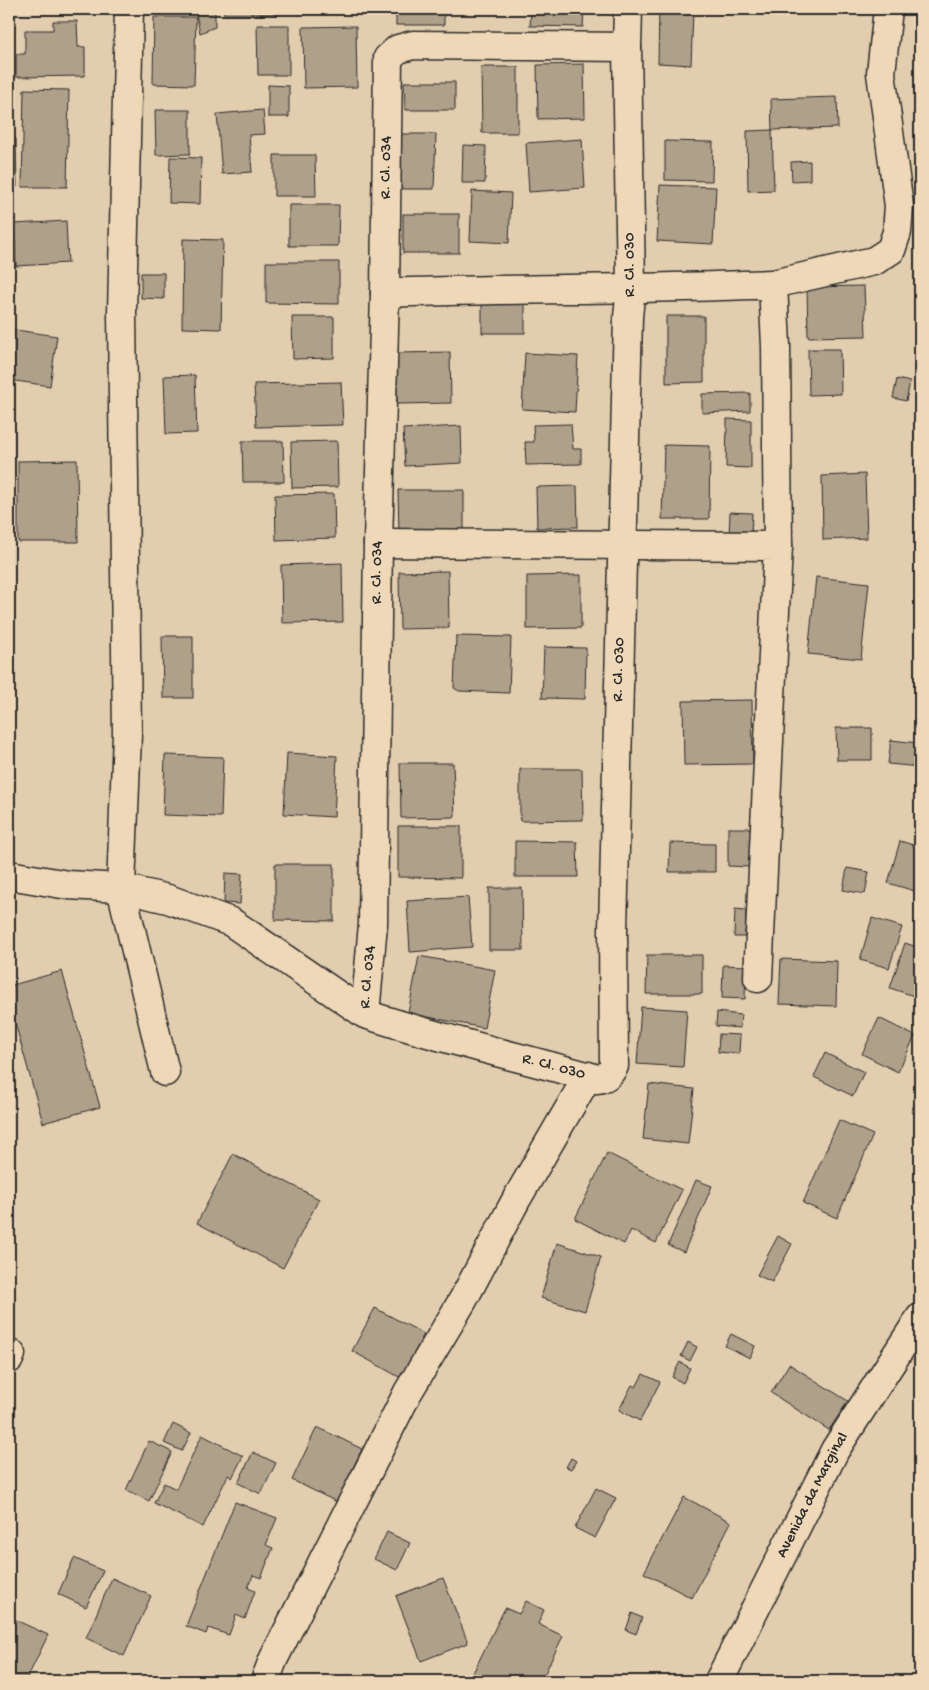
<svg xmlns="http://www.w3.org/2000/svg" width="929" height="1690" viewBox="0 0 929 1690" font-family="'Gochi Hand',sans-serif">
	<style>
		.building { fill: #afa08a; stroke: #2b2b2b }
		.lines { fill: none; stroke-linecap: round; stroke-linejoin: round }
		.minor-casing { stroke: #2b2b2b; stroke-width: 31 }
		.minor { stroke: #eed8b7; stroke-width: 28 }
		.labels { text-anchor: middle; dominant-baseline: central; stroke-width: 4.5; stroke-linejoin: round; paint-order: stroke }
		.street-label { font-size: 16px; fill: #2b2b2b; stroke: #eed8b7 }
	</style>
	<rect width="100%" height="100%" fill="#e2ceaf"/>
	<filter id="ink" filterUnits="userSpaceOnUse"><feTurbulence type="fractalNoise" baseFrequency=".02" numOctaves="2"/><feDisplacementMap in="SourceGraphic" scale="10" xChannelSelector="R" yChannelSelector="G"/><feConvolveMatrix kernelMatrix="1 2 1 2 8 2 1 2 1" color-interpolation-filters="sRGB"/></filter>
	<g filter="url(#ink)">
		<g class="building">
			<path d="M195,9H215V27L200,33Z"/>
			<rect x="224" y="9" width="50" height="5"/>
			<rect x="396" y="9" width="48" height="16"/>
			<path d="M531,9H584L583,27L530,26Z"/>
			<path d="M659,9L693,11L691,65L658,63Z"/>
			<path d="M154,17H196L194,85L153,84Z"/>
			<path d="M53,21H77L78,47H85V76L16,77V54H25V30H53Z"/>
			<path d="M257,25H289V75H258Z"/>
			<path d="M356,26L357,87L304,88L303,27Z"/>
			<path d="M584,64L585,118L538,119L537,65Z"/>
			<path d="M481,67H518V133H482Z"/>
			<path d="M404,82H455V110H405Z"/>
			<path d="M268,85L289,86V117H268Z"/>
			<path d="M24,89L69,90L67,187H22Z"/>
			<path d="M837,97L838,128L772,130L771,99Z"/>
			<path d="M155,110H190V154L156,155Z"/>
			<path d="M263,110L265,134L249,135L252,172L222,174L217,114Z"/>
			<path d="M772,130L774,190L748,191L747,131Z"/>
			<path d="M393,134H436L434,189H392Z"/>
			<path d="M9,139H16L17,187H9Z"/>
			<path d="M582,139L585,188L529,192L526,143Z"/>
			<path d="M665,141L713,142L712,181L665,180Z"/>
			<path d="M463,145L486,146L485,183H462Z"/>
			<path d="M274,155H315L316,196H274Z"/>
			<path d="M170,157L201,158L200,204L169,203Z"/>
			<path d="M810,161V180L792,181L791,162Z"/>
			<path d="M660,185L716,187L713,244L657,241Z"/>
			<path d="M472,191L511,193L509,243L470,241Z"/>
			<path d="M289,205H339L338,246H289Z"/>
			<rect x="403" y="214" width="56" height="39"/>
			<path d="M66,221L68,263L16,266L14,224Z"/>
			<path d="M183,239L223,240L221,329L182,328Z"/>
			<path d="M266,262H339V304L266,303Z"/>
			<path d="M141,273H164V299L141,298Z"/>
			<path d="M864,286L866,336L808,337L807,287Z"/>
			<path d="M482,303L525,304V333H482Z"/>
			<path d="M666,316H704V382L666,383Z"/>
			<path d="M292,317H334V358L293,359Z"/>
			<path d="M9,329L57,336L50,386L9,380Z"/>
			<path d="M808,349H840L841,394L809,395Z"/>
			<path d="M450,352L451,403L397,404L396,353Z"/>
			<path d="M525,353L578,356L575,412L522,409Z"/>
			<path d="M195,375L197,433L166,434L164,376Z"/>
			<path d="M897,379L910,382L906,401L893,398Z"/>
			<path d="M341,382L343,425L256,427L254,384Z"/>
			<path d="M750,393V411L702,413V394Z"/>
			<path d="M727,419L751,420V468L726,467Z"/>
			<path d="M571,424L573,449H581V464L526,465L525,442H534L533,425Z"/>
			<path d="M461,426L462,463L405,466L403,429Z"/>
			<path d="M242,441H283L284,482H243Z"/>
			<path d="M337,441L338,487L292,488L291,442Z"/>
			<path d="M664,445L710,446L709,519H662Z"/>
			<path d="M77,460L78,542H18V461Z"/>
			<path d="M865,474L867,538L823,540L822,476Z"/>
			<path d="M577,486L578,527L537,528L536,487Z"/>
			<path d="M398,490H464V531L399,532Z"/>
			<path d="M334,494L335,538L276,540L275,495Z"/>
			<path d="M730,512L752,513L751,538L729,537Z"/>
			<path d="M342,563L343,622L282,623L281,565Z"/>
			<path d="M448,571L449,628L400,629L399,572Z"/>
			<path d="M581,575V628L527,629V576Z"/>
			<path d="M816,577L869,583L861,659L808,654Z"/>
			<path d="M162,636H193V698H163Z"/>
			<path d="M456,636L511,637L509,693L459,691L454,688Z"/>
			<path d="M544,647L586,648L585,699L542,698Z"/>
			<path d="M752,700L753,764L684,765L683,701Z"/>
			<path d="M920,722V767L888,764L891,740L918,743Z"/>
			<path d="M836,728H872V760H837Z"/>
			<path d="M287,753L337,756L334,817L284,814Z"/>
			<path d="M165,755L223,757L221,817L163,815Z"/>
			<path d="M400,763H453L455,817L401,818Z"/>
			<path d="M520,769H582L583,820L520,821Z"/>
			<path d="M398,826H461V878L398,877Z"/>
			<path d="M728,828H751L750,867L728,866Z"/>
			<path d="M515,841L577,842L578,877H515Z"/>
			<path d="M900,841L920,847V883L918,892L888,883Z"/>
			<path d="M670,843L715,844V872H669Z"/>
			<path d="M275,864H334V921L275,920Z"/>
			<path d="M847,868L869,872L865,894L843,890Z"/>
			<path d="M225,873L242,874L240,904L224,903Z"/>
			<path d="M489,888H522L523,950H489Z"/>
			<path d="M468,897L472,947L410,952L407,901Z"/>
			<path d="M735,909L746,910L745,937H734Z"/>
			<path d="M872,918L902,927L889,968L860,960Z"/>
			<path d="M905,943L920,948V998L890,988Z"/>
			<path d="M647,955H702V994H646Z"/>
			<path d="M419,956L495,970L484,1028L408,1013Z"/>
			<path d="M781,959L837,961L836,1006L779,1004Z"/>
			<path d="M723,965L746,966L745,999L722,998Z"/>
			<path d="M62,971L100,1107L43,1123L9,1001V986Z"/>
			<path d="M641,1007L687,1010L683,1067L637,1064Z"/>
			<path d="M717,1012L741,1015L740,1028L716,1026Z"/>
			<path d="M879,1018L915,1036L898,1072L862,1054Z"/>
			<path d="M719,1034L740,1035L739,1054L718,1052Z"/>
			<path d="M825,1053L864,1072L853,1096L814,1077Z"/>
			<path d="M649,1084L694,1089L688,1144L643,1139Z"/>
			<path d="M920,1092V1116L911,1112Z"/>
			<path d="M839,1120L873,1135L837,1218L803,1203Z"/>
			<path d="M607,1153L682,1190L656,1243L631,1230L624,1244L575,1219Z"/>
			<path d="M233,1154L319,1199L283,1268L197,1223Z"/>
			<path d="M696,1180L712,1186L684,1252L668,1245Z"/>
			<path d="M778,1236L792,1244L772,1282L757,1275Z"/>
			<path d="M557,1243L601,1257L585,1311L541,1298Z"/>
			<path d="M375,1308L424,1334L401,1378L352,1351Z"/>
			<path d="M731,1334L755,1346L750,1358L725,1346Z"/>
			<path d="M688,1342L697,1347L690,1361L681,1356Z"/>
			<path d="M680,1362L690,1368L683,1383L672,1377Z"/>
			<path d="M789,1364L848,1401L829,1430L771,1393Z"/>
			<path d="M643,1374L660,1382L640,1421L619,1410L632,1385L636,1387Z"/>
			<path d="M173,1424L191,1433L182,1451L164,1443Z"/>
			<path d="M317,1427L362,1449L337,1502L292,1480Z"/>
			<path d="M202,1435L243,1456L232,1478L228,1475L203,1527L154,1503L164,1483L176,1489Z"/>
			<path d="M149,1441L172,1452L149,1501L126,1490Z"/>
			<path d="M253,1452L276,1463L261,1494L238,1483Z"/>
			<path d="M571,1458L576,1461L571,1469L566,1467Z"/>
			<path d="M596,1488L616,1498L595,1538L575,1528Z"/>
			<path d="M684,1497L731,1522L692,1598L644,1573Z"/>
			<path d="M235,1502L277,1518L266,1545L273,1548L261,1578L253,1575L248,1588L255,1591L245,1619L236,1615L229,1635L208,1628L206,1634L186,1626Z"/>
			<path d="M387,1532L410,1543L397,1570L374,1559Z"/>
			<path d="M74,1558L103,1571L86,1607L58,1594Z"/>
			<path d="M112,1578L151,1596L124,1656L86,1638Z"/>
			<path d="M443,1578L468,1643L421,1661L396,1596Z"/>
			<path d="M526,1601L544,1610L538,1624L563,1636L541,1681H469L505,1608L519,1614Z"/>
			<path d="M632,1613L642,1618L636,1634L626,1630Z"/>
			<path d="M9,1617L48,1635L26,1681H19L9,1677Z"/>
		</g>
		<g class="lines">
			<g class="minor-casing">
				<g id="minor">
					<path id="s1" d="M129,9L122,314L127,734L121,888L168,899L231,922L365,1014L373,924L378,543L385,293L388,58L398,49L413,45L627,47"/>
					<path d="M773,284L874,261L891,250L897,232L899,206L881,73L888,9"/>
					<path d="M385,293C514,288 644,290 773,284L776,346L778,546"/>
					<path d="M378,543L778,546L758,978"/>
					<path d="M9,875L68,885L121,888L165,1072"/>
					<path id="s2" d="M365,1014C441,1039 519,1057 597,1079C606,1078 610,1074 614,1066L613,930L628,317L631,287L627,47L628,9"/>
					<path d="M9,1359L11,1354"/>
					<path d="M265,1681L273,1660L408,1392L463,1300L516,1200L588,1076"/>
					<path id="s3" d="M719,1681L835,1450L920,1318"/>
				</g>
			</g>
			<use href="#minor" class="minor"/>
		</g>
	</g>
	<g class="labels">
		<g class="street-label">
			<text stroke="none"><textPath href="#s1" startOffset="2004">R. Cl. 034</textPath></text>
			<text stroke="none"><textPath href="#s2" startOffset="1065">R. Cl. 030</textPath></text>
			<text stroke="none"><textPath href="#s1" startOffset="1599">R. Cl. 034</textPath></text>
			<text stroke="none"><textPath href="#s2" startOffset="660">R. Cl. 030</textPath></text>
			<text stroke="none"><textPath href="#s1" startOffset="1194">R. Cl. 034</textPath></text>
			<text stroke="none"><textPath href="#s2" startOffset="196">R. Cl. 030</textPath></text>
			<text stroke="none"><textPath href="#s3" startOffset="208">Avenida da Marginal</textPath></text>
		</g>
	</g>
	<rect width="929" height="1690" fill="none" stroke="#eed8b7" stroke-width="30"/>
	<rect x="15" y="15" width="899" height="1660" fill="none" stroke="#2b2b2b" stroke-width="2" filter="url(#ink)"/>
</svg>
